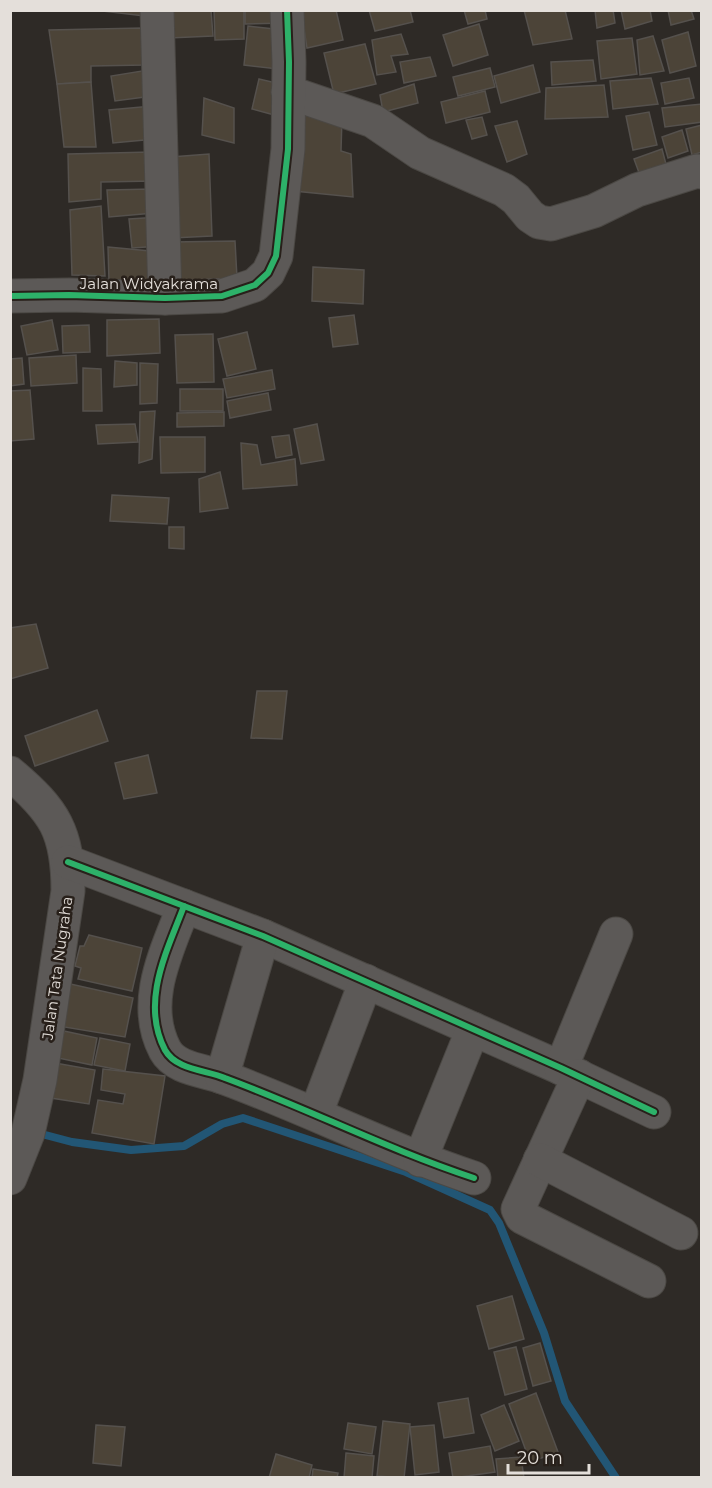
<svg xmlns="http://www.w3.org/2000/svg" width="712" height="1488" viewBox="0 0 712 1488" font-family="Montserrat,sans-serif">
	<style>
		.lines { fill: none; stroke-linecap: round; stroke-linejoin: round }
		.stream { stroke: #225675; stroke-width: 8 }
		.building { fill: #4c4438; stroke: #55514d; stroke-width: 1.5 }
		.minor-casing { stroke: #4b4844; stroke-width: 35 }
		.minor { stroke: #5c5957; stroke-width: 33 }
		.cycleway-casing { stroke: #28201a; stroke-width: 10 }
		.cycleway { stroke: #2db169; stroke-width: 6 }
		.labels { text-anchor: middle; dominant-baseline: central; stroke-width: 5; stroke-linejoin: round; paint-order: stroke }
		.street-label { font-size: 15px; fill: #e4dfda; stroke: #28201a }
	</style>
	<rect width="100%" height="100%" fill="#2e2a26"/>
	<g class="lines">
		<path class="stream" d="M34,1132L72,1142L131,1150L184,1146L222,1124L243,1118L406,1172L490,1210L499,1223L544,1333L565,1401L616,1478"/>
	</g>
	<g class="building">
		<path d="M94,10H144V16Z"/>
		<path d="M168,10H211L213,36L169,38Z"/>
		<path d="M214,10H244V39L215,40Z"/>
		<path d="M245,10H284L285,23L245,24Z"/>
		<path d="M301,10H336L343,40L307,48Z"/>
		<path d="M369,10H410L413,22L375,31Z"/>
		<path d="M464,10H485L487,19L468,24Z"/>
		<path d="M524,10H565L572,39L533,45Z"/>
		<path d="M595,10H613L615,23L597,28Z"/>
		<path d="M621,10H650L652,21L625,29Z"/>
		<path d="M668,10H691L694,19L671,25Z"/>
		<path d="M479,24L488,55L453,66L443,35Z"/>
		<path d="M248,26L283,30L278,69L244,65Z"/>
		<path d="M142,28L145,65L91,66V82L57,84L49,30Z"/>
		<path d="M688,32L696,66L670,73L662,40Z"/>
		<path d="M401,34L408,54L391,56L396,72L377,75L372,40Z"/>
		<path d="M653,36L664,71L640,75L637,40Z"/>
		<path d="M632,38L637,74L601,79L597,41Z"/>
		<path d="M365,44L376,84L334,94L324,53Z"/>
		<path d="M430,57L436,76L404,83L400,62Z"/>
		<path d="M593,60L596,81L552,85L551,62Z"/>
		<path d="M533,65L540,92L501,103L494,76Z"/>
		<path d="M490,68L495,87L458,96L453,77Z"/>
		<path d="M148,70L152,96L115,101L111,76Z"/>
		<path d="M651,78L658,104L613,109L610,81Z"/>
		<path d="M689,78L694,98L665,104L661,83Z"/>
		<path d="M259,79L285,85L278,116L252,109Z"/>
		<path d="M91,82L96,147H64L57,84Z"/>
		<path d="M414,84L418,103L383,112L380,95Z"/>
		<path d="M604,85L608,117L545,119L546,88Z"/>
		<path d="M485,91L490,112L446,123L441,102Z"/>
		<path d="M204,98L234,108V143L202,135Z"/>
		<path d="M702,104V122L665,127L662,108Z"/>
		<path d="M152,106L155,139L113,143L109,110Z"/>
		<path d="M306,112L342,118L341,151L351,154L353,197L294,191Z"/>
		<path d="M649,112L657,145L633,150L626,116Z"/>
		<path d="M482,117L487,135L472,139L466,120Z"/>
		<path d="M517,121L527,154L507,162L495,126Z"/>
		<path d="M702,125V152L692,155L686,129Z"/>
		<path d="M682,130L688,151L668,158L662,137Z"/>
		<path d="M662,149L667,168L641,178L634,159Z"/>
		<path d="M151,152L154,181L101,182V199L69,202L68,154Z"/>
		<path d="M209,154L212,236L172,238L171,157Z"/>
		<path d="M153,189L154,213L109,217L107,190Z"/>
		<path d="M101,206L105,276L72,275L70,210Z"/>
		<path d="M160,217L161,246L132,248L129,219Z"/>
		<path d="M235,241L237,278L171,281L172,242Z"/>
		<path d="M108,247L150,251L153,280L109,282Z"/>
		<path d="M313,267L364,270L363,304L312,301Z"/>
		<path d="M354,315L358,344L333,347L329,318Z"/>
		<path d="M159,319L160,353L107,356V320Z"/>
		<path d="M52,320L58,350L27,355L21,326Z"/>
		<path d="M89,325L90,352L63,353L62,326Z"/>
		<path d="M247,332L256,369L227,376L218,339Z"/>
		<path d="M213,334L214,382L177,383L175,335Z"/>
		<path d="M76,355L77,383L31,386L29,358Z"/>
		<path d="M22,358L24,384L10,386V359Z"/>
		<path d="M115,361L137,363V385L114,387Z"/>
		<path d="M140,363L158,364L157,403L140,404Z"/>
		<path d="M83,368L101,369L102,411H83Z"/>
		<path d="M272,370L275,389L227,398L223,379Z"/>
		<rect x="180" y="389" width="43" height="22"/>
		<path d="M30,390L34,439L10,441V391Z"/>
		<path d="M268,393L271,410L230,418L227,401Z"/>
		<path d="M155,411L152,459L139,463L140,412Z"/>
		<path d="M224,412V426L177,427V413Z"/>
		<path d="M135,424L138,442L98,444L96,425Z"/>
		<path d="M317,424L324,460L301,464L294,429Z"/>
		<path d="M289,435L292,455L276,458L272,437Z"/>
		<path d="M160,437H205V472L161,473Z"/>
		<path d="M241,443L257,445L261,465L295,459L297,485L243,489Z"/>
		<path d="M220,472L228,508L200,512L199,479Z"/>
		<path d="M112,495L169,498L167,524L110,521Z"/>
		<path d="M169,527H184V549L169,548Z"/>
		<path d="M36,624L48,668L10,679V628Z"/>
		<path d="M257,691H287L282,739L251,738Z"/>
		<path d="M97,710L108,741L35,766L25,736Z"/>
		<path d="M148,755L157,793L124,799L115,763Z"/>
		<path d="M89,935L142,948L132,991L78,979L81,968L75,966L80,946H84Z"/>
		<path d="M66,983L133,998L125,1037L58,1026Z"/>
		<path d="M64,1031L97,1038L92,1065L58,1058Z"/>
		<path d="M100,1038L130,1044L125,1071L94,1065Z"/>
		<path d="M55,1063L95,1070L89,1104L51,1098Z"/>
		<path d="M103,1069L165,1076L154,1144L92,1133L98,1100L123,1104L125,1094L101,1090Z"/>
		<path d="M512,1296L524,1339L489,1349L477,1306Z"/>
		<path d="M540,1343L551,1381L533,1386L523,1348Z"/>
		<path d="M516,1347L527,1389L505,1395L494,1352Z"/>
		<path d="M536,1393L558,1452L530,1462L509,1404Z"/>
		<path d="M468,1398L474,1433L444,1438L438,1403Z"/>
		<path d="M504,1405L519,1441L495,1451L481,1415Z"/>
		<path d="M383,1421L410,1424L404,1478L377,1476Z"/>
		<path d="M348,1423L376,1427L372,1454L344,1449Z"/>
		<path d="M96,1425L125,1427L121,1466L93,1463Z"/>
		<path d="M434,1425L439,1472L415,1475L410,1427Z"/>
		<path d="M490,1446L495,1472L453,1478L449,1453Z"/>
		<path d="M346,1453L374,1456L372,1478H344Z"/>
		<path d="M276,1454L312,1465L309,1478H269Z"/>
		<path d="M521,1457L524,1478H498L496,1459Z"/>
		<path d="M313,1469L338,1473L337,1478H312Z"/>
	</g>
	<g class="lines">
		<g class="minor-casing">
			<g id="minor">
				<path d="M157,10L165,298"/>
				<path d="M288,92L373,121L420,153L504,190L516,199L530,216L539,222L551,224L594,211L637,190L697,171L702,172"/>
				<path d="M10,296L69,295L165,298L222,296L255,285L268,273L276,256L288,149L289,62L287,10"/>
				<path d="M10,773C55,811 68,832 68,891L40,1080L28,1133L10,1178"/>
				<path d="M68,862L263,936L561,1068L654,1112"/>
				<path d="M184,906C167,951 140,1002 165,1050C176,1070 206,1070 225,1078C309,1109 389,1150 474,1178"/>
				<path d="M561,1068L616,934"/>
				<path d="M579,1076L518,1209L522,1217L649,1281"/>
				<path d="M222,1077L263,936"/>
				<path d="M316,1113L366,981"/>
				<path d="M420,1160L473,1029"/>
				<path d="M540,1160L681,1233"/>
			</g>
		</g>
		<use href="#minor" class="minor"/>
		<g class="cycleway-casing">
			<g id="cycleway">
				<path d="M10,296L69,295L165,298L222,296L255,285L268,273L276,256L288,149L289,62L287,10"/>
				<path d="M68,862L263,936L561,1068L654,1112"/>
				<path d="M184,906C167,951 140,1002 165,1050C176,1070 206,1070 225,1078C309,1109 389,1150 474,1178"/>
			</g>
		</g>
		<use href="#cycleway" class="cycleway"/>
	</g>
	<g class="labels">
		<g class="street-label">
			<text x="149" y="283">Jalan Widyakrama</text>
			<text transform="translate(57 968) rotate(-82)">Jalan Tata Nugraha</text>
		</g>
	</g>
	<rect width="712" height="1488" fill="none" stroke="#e4dfda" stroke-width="24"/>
	<path d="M508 1464v9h81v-9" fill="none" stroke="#e4dfda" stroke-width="3"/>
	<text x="517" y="1464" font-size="18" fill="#e4dfda" stroke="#28201a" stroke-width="4.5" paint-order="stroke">20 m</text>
</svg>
